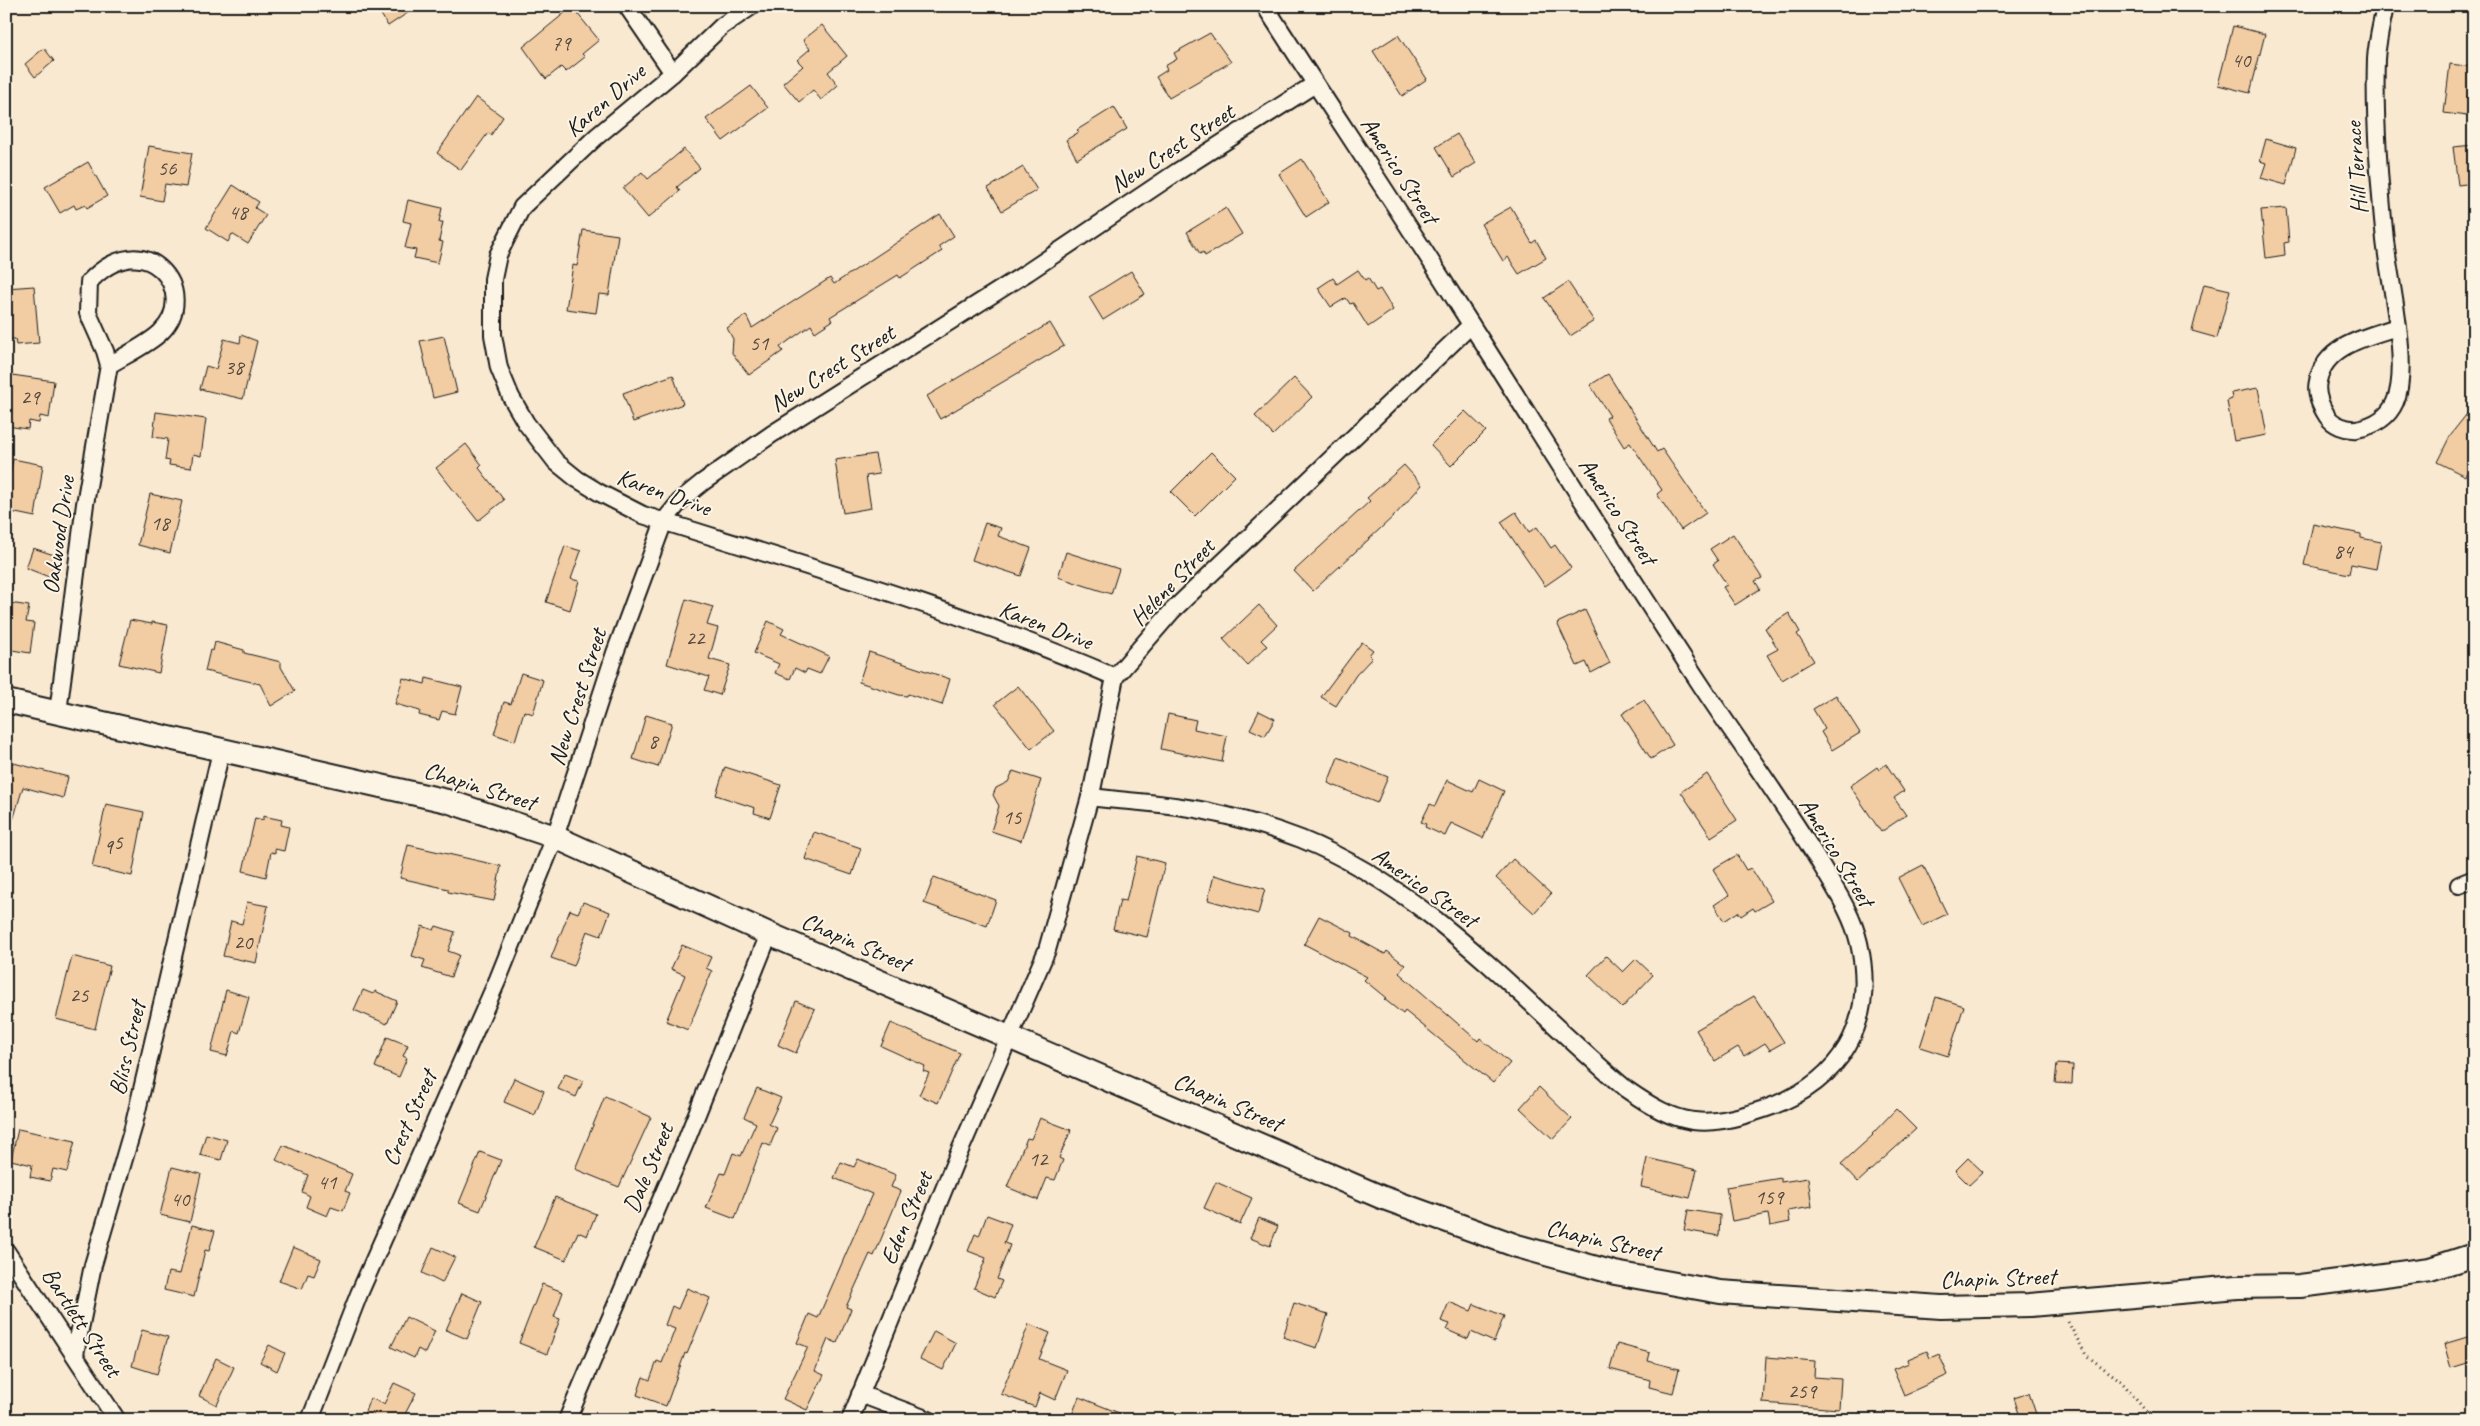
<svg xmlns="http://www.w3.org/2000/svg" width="2480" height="1426" viewBox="0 0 2480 1426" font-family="Caveat,sans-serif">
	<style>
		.building { fill: #f2cca2; stroke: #1c1c1c }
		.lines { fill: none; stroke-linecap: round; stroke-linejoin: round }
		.street-casing { stroke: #1c1c1c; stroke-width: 20 }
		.secondary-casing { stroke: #1c1c1c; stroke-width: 26 }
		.path { stroke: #1c1c1c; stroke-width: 3; stroke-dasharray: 1 4; stroke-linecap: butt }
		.street { stroke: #fcf5e5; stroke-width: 16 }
		.secondary { stroke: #fcf5e5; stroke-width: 22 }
		.labels { text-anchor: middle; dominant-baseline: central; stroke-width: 4; stroke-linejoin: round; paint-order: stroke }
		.number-label { font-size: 21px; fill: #52483e }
		.street-label { font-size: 24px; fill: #1c1c1c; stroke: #fcf5e5 }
	</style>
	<rect width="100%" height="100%" fill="#f9e9d1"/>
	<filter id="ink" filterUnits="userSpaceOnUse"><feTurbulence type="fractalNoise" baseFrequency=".02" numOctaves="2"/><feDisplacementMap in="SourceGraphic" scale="10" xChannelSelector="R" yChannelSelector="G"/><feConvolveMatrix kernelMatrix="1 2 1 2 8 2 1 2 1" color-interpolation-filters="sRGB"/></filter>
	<g filter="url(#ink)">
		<g class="building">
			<path d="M376,6H418L388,26Z"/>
			<path d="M572,7L599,40L582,54L585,57L566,72L561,67L546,79L523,47Z"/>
			<path d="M822,25L847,56L828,72L838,85L821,100L813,90L799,102L783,83L803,66L797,60L810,49L803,40Z"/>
			<path d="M2233,26L2265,34L2250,93L2218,85Z"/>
			<path d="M1210,33L1231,62L1169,98L1156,77L1167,70L1165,66L1177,59L1174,53Z"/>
			<path d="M1398,35L1427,79L1402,96L1373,51Z"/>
			<path d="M44,48L54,61L35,77L25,64Z"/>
			<path d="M2450,64L2474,67V117L2444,113Z"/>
			<path d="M751,86L768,108L723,141L706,119Z"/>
			<path d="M476,97L503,117L491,135L488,133L461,170L437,153Z"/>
			<path d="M1114,107L1127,129L1077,159L1066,140L1079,132L1077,130Z"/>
			<path d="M1457,134L1476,163L1454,177L1436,147Z"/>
			<path d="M2266,139L2296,148L2286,185L2261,178L2266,163L2260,161Z"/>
			<path d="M2474,145V183L2458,185L2453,147Z"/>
			<path d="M149,146L192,153L186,187L165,184L162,201L140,197Z"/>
			<path d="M684,149L700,168L677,187L680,191L648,218L623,188L642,172L648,179Z"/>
			<path d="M1302,159L1329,202L1306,217L1279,174Z"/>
			<path d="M88,162L107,196L87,208L85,205L76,209L74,205L60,213L45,187Z"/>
			<path d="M1023,167L1037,190L1002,211L988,188Z"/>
			<path d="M233,185L259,202L255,208L266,215L248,244L232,234L228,242L206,228Z"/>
			<path d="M408,200L442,208L439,222H443L439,241L443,242L438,263L414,258L416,250L405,248L411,223L403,221Z"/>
			<path d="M1511,207L1532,243L1536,240L1546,258L1519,274L1508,257L1503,261L1481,224Z"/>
			<path d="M1226,208L1242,234L1205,256L1203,252L1200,254L1187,232Z"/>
			<path d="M2286,208L2289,242L2284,243L2285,255L2266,258L2261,210Z"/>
			<path d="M940,214L954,236L939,246L942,251L900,278L898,275L830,317L832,321L815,332L811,325L780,347L783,351L749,375L732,353L733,339L727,328L746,315L752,328L830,278L834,284Z"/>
			<path d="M583,230L618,235L609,295L599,294L596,313L566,309L573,265L577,266Z"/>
			<path d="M1358,270L1365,280L1368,278L1376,291L1380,289L1393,310L1368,327L1353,303L1350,304L1346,298L1331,307L1318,288L1333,278L1337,284Z"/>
			<path d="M1131,271L1145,294L1103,320L1089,297Z"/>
			<path d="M1568,282L1594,321L1570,336L1544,298Z"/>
			<path d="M2204,284L2230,290L2217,338L2192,331Z"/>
			<path d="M34,286L39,343L16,345L15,339H6V288Z"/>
			<path d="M1050,323L1064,346L940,419L927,396Z"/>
			<path d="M241,335L257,341L243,399L200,389L206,366L216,369L224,339L240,343Z"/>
			<path d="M444,336L457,392L433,398L420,341Z"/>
			<path d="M1608,374L1657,452L1662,449L1706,513L1681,530L1657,494L1662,490L1630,443L1624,447L1606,418L1610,416L1590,385Z"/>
			<path d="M12,375L54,381L49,418L40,416L39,423L29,421L28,429L6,426Z"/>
			<path d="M673,375L683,404L633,422L623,393Z"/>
			<path d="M1294,378L1312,397L1273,435L1255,416Z"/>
			<path d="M2258,388L2267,435L2234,441L2227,401L2232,399L2231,393Z"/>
			<path d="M2474,405V459L2465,476L2437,462L2451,434Z"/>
			<path d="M1465,411L1486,431L1451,466L1431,445Z"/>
			<path d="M156,412L206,419L201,456L193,454L191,468L169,465L170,461L165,460L168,439L153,437Z"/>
			<path d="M466,444L482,465L479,468L504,500L478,521L436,468Z"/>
			<path d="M1211,452L1235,476L1195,516L1171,492Z"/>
			<path d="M875,454L879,474L866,476L871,508L843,513L835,460Z"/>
			<path d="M13,459L43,465L35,517L6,511V497Z"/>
			<path d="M1404,465L1422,485L1395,515L1313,591L1294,571L1370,501L1367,498Z"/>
			<path d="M150,494L182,501L170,553L138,545Z"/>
			<path d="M1516,512L1529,532L1537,527L1551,548L1555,545L1571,568L1545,586L1501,522Z"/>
			<path d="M985,523L1001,528L998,536L1031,548L1021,576L972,560Z"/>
			<path d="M2313,524L2361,534V538L2381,542L2376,569L2351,564L2349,574L2304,565Z"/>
			<path d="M1733,534L1762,578L1755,581L1760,589L1735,605L1723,587L1727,585L1713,564L1718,561L1710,549Z"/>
			<path d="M565,546L581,551L571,579L579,581L570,610L546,602Z"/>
			<path d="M33,548L57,556L49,577L26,568Z"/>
			<path d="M1066,552L1119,569L1111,594L1058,577Z"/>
			<path d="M686,599L713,607L707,625L718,628L709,659L730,665L720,695L704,690L709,677L667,664Z"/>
			<path d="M10,603L29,606L26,622L34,623L30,653L6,649V618Z"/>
			<path d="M1259,605L1277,625L1261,640L1267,646L1247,665L1223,639Z"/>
			<path d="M1585,610L1610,663L1591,673L1586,662L1577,666L1557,623Z"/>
			<path d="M1789,613L1800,632L1797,634L1814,661L1782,680L1767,655L1778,649L1765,628Z"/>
			<path d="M130,620L152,624V622L168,625L159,673L119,664Z"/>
			<path d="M768,621L784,629L781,634L829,656L820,674L807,669L805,673L795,668L790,679L775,673L779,664L754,653Z"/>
			<path d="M215,642L244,650V653L281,662V667L295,691L271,706L260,684L205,671L210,650L213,651Z"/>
			<path d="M1362,642L1373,650L1369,655L1372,658L1356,675L1336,706L1321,697Z"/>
			<path d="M869,652L950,679L942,705L908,694L907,696L899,695L859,682Z"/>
			<path d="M521,673L543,680L533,714L524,711L515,741L494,734L504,702L511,704Z"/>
			<path d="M403,678L425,684L426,678L462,687L455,714L442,711L439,720L419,715L420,711L395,704Z"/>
			<path d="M1018,686L1054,731L1031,749L995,704Z"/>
			<path d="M1836,695L1860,733L1832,750L1821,732L1825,729L1813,709Z"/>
			<path d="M1644,700L1673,745L1651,759L1622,714Z"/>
			<path d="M1259,711L1275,719L1265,736L1250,729Z"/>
			<path d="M1168,714L1196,720L1194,729L1227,736L1222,762L1161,749Z"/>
			<path d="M646,715L672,723L658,767L633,759Z"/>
			<path d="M1338,757L1388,777L1377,803L1328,783Z"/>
			<path d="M6,761L68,777L63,798L23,787L11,827H6Z"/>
			<path d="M1886,764L1904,791L1894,798L1906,815L1881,832L1850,786L1877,767L1879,770Z"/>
			<path d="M725,767L781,785L770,818L754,813L755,808L716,795Z"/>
			<path d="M1013,771L1041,780L1021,841L991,831L999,806L993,795L996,788L1008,782Z"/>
			<path d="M1707,774L1737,820L1711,837L1681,792Z"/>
			<path d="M1479,779L1504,791L1483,838L1451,823L1445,836L1425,827L1426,824L1421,822L1430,804L1435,806L1447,780L1473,792Z"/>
			<path d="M106,804L144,812L132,876L92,867Z"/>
			<path d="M263,816L282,820L281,825L289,827L284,851L275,849V853L271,852L266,877L243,871L255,818L263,820Z"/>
			<path d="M814,832L861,848L852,875L805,859Z"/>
			<path d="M408,845L501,866L494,901L448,892V889L400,878Z"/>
			<path d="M1737,855L1746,870L1751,868L1772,901L1755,911L1753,908L1741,916L1738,912L1724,921L1714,905L1729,895L1713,869Z"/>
			<path d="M1137,856L1165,863L1147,937L1113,929L1120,900L1126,901Z"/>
			<path d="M1513,859L1551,894L1534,913L1496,878Z"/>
			<path d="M1923,865L1947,914L1922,926L1898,878Z"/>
			<path d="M1214,875L1265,889L1258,914L1208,900Z"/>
			<path d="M934,877L996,900L987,926L924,903Z"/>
			<path d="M247,902L268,906L256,963L223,956L231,921L242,924Z"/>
			<path d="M583,902L610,912L601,936L587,931L574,966L551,958L570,910L578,913Z"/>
			<path d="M1319,916L1353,933L1352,936L1385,954L1387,951L1405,965L1399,973L1478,1041L1480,1038L1510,1063L1493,1083L1405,1011L1403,1014L1384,999L1386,998L1364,980L1367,977L1304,944Z"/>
			<path d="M422,926L434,930L436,926L455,932L448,951L459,955L451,977L422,968L425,960L412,956Z"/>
			<path d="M682,945L711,957L706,968L712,971L688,1030L666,1021L685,975L671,969Z"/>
			<path d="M72,956L110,966L95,1029L56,1019Z"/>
			<path d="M1606,956L1623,972L1636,959L1653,975L1622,1008L1588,975Z"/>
			<path d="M226,990L249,997L239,1033L234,1031L227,1056L211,1052Z"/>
			<path d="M363,990L373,994L375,991L397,1001L387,1024L354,1010Z"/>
			<path d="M1754,996L1784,1042L1770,1050L1765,1043L1744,1056L1738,1047L1715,1061L1696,1030Z"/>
			<path d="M1936,997L1964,1006L1948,1056L1920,1047Z"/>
			<path d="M796,1001L815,1009L796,1053L778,1045Z"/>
			<path d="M891,1023L960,1053L938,1103L919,1095L929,1073L923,1071L925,1066L881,1046Z"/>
			<path d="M387,1037L408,1045L403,1056L407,1058L399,1077L375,1067Z"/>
			<path d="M2057,1064L2073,1065L2072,1084L2055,1083Z"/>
			<path d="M565,1074L583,1081L576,1097L558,1089Z"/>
			<path d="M514,1078L544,1091L535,1115L504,1102Z"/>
			<path d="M1539,1087L1572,1119L1553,1139L1520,1108Z"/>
			<path d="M757,1088L781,1098L769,1124L777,1128L770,1146L763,1143L735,1219L706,1208L721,1173L725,1174L733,1153L741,1156L756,1123L744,1117Z"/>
			<path d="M605,1096L651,1117L619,1187L575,1169Z"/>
			<path d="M1896,1109L1916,1129L1858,1182L1841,1164L1873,1135L1872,1134Z"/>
			<path d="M1040,1118L1071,1130L1059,1158L1063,1160L1055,1180L1047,1178L1038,1200L1007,1187L1027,1138L1031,1139Z"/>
			<path d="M18,1129L75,1141L67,1172L53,1169L50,1181L30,1177L32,1165L11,1160Z"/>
			<path d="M206,1134L227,1140L221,1160L200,1155Z"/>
			<path d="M283,1145L352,1174L345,1191L350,1193L343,1211L331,1207L327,1216L306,1207L310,1196L302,1192L308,1175L276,1160Z"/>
			<path d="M480,1152L501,1160L480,1211L459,1203Z"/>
			<path d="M1647,1158L1697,1170L1690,1198L1641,1187Z"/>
			<path d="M1968,1158L1983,1172L1969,1185L1955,1171Z"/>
			<path d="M858,1159L896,1175L891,1187L901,1191L874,1256L870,1254L846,1307L851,1309L837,1343L828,1339L815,1371L824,1375L807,1410L783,1399L808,1347L797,1343L809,1314L818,1318L872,1194L834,1178L841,1162L854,1167Z"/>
			<path d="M172,1167L201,1174L190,1222L160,1215Z"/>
			<path d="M1781,1178V1182L1808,1178L1812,1207L1788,1211L1790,1222L1770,1226L1768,1214L1732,1221L1726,1187Z"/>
			<path d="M1216,1182L1252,1198L1240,1224L1204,1208Z"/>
			<path d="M555,1197L596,1214L587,1236L578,1232L566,1260L534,1247Z"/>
			<path d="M1688,1210L1720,1215L1719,1236L1684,1230Z"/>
			<path d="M987,1215L1011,1224L1004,1243L1010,1245L997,1279L1002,1281L995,1297L974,1288L986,1258L968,1251L975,1234L979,1236Z"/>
			<path d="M1259,1218L1278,1226L1270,1246L1250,1238Z"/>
			<path d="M192,1225L215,1231L209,1251L205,1250L194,1297L164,1290L168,1272L180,1274Z"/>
			<path d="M293,1247L321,1259L314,1276L308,1274L302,1289L279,1281Z"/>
			<path d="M433,1247L455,1257L442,1283L422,1273Z"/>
			<path d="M542,1284L563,1292L554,1317L560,1319L547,1354L519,1343Z"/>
			<path d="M687,1288L710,1298L687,1354L685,1353L666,1406L637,1395L643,1377L650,1380L657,1361L662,1363L675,1329L665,1325L672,1306L678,1309Z"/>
			<path d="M462,1293L482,1302L467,1339L446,1330Z"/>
			<path d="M1449,1302L1471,1311L1474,1304L1504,1316L1494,1342L1471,1332L1468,1339L1447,1330L1450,1324L1441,1321Z"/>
			<path d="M1294,1303L1328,1314L1317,1348L1283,1337Z"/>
			<path d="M406,1317L435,1331L425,1353L418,1349L414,1358L391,1347Z"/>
			<path d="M1029,1324L1050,1333L1039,1359L1067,1370L1055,1400L1040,1393L1035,1407L1001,1394Z"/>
			<path d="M142,1330L168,1337L157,1374L132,1366Z"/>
			<path d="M934,1331L956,1343L943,1370L920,1359Z"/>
			<path d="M2474,1335V1361L2451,1368L2444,1344Z"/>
			<path d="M1617,1344L1650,1353L1648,1361L1679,1369L1673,1393L1649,1387L1650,1380L1610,1369Z"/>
			<path d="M269,1345L285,1353L277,1371L260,1362Z"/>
			<path d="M1927,1351L1930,1358L1939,1354L1948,1375L1904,1395L1893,1369L1909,1363L1908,1359Z"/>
			<path d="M1766,1357L1815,1361L1814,1377L1841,1379L1839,1409L1763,1403Z"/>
			<path d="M216,1358L234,1367L217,1405L199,1396Z"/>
			<path d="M394,1383L416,1393L405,1414L418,1420H362L370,1398L384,1404Z"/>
			<path d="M2029,1393L2038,1420H2021L2014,1398Z"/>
			<path d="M1079,1397L1134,1419L1133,1420H1070Z"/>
		</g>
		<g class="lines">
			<g class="street-casing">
				<g id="street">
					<path d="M627,6L673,73"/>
					<path d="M752,6L722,26L673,73L596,137L522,207L498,255L493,279V335L499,368L511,397L526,423L556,462L577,479L600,493L643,515C802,565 963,611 1115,677"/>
					<path d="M2385,6C2382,23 2377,41 2376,59C2374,118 2379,181 2385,240C2389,280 2411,366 2395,402C2388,418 2373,426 2357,429C2346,430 2333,425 2327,416C2320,405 2315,394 2318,381C2325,345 2367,337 2397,327"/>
					<path d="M58,712L85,504L109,365L105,351L88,313L89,282C146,221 201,293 161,332C149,344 124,356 109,365"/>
					<path d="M1090,797C1130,802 1172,803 1210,812C1238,818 1275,829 1301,839C1431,891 1521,1001 1626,1089C1679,1126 1702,1130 1764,1109C1841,1083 1877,1023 1859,943C1852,913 1835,889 1820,863C1783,802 1740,744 1701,685C1618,559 1539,431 1458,304C1395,204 1329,106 1265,6"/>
					<path d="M2459,885L2474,879"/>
					<path d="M6,1251L117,1420"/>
					<path d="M75,1354L93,1265L133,1128L221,751"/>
					<path d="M860,1394L929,1420"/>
					<path d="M310,1420L359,1294L498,979L555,837L615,653L664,521L682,499L703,482L772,434L1028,272L1177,172L1315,84"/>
					<path d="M567,1420L686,1141L769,934"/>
					<path d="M850,1420L955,1162L1047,950L1092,790L1115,677L1172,611L1471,325"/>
				</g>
			</g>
			<g class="secondary-casing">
				<path id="secondary" d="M6,701L447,801L555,837L769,934L1381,1197L1517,1246L1615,1273L1720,1292L1941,1307L2030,1305L2237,1287L2300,1286L2430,1269L2474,1255"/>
			</g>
			<path class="path" d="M2068,1322L2086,1355L2121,1381L2153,1420"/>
			<use href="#street" class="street"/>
			<use href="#secondary" class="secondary"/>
		</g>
	</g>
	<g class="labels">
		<g class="number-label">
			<text x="561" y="43">79</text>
			<text x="2241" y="60">40</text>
			<text x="167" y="168">56</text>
			<text x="238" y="212">48</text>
			<text x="759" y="343">51</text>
			<text x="234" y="367">38</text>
			<text x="30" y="397">29</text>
			<text x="160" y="523">18</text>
			<text x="2343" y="551">84</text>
			<text x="695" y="638">22</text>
			<text x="653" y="741">8</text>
			<text x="1012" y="817">15</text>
			<text x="114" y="842">q5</text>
			<text x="243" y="942">20</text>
			<text x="79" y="995">25</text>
			<text x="1038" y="1159">12</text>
			<text x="327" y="1182">41</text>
			<text x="1769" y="1197">159</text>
			<text x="180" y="1199">40</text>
			<text x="1802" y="1391">259</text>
		</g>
		<g class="street-label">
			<text transform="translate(605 100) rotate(-41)">Karen Drive</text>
			<text transform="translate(1172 148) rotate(-33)">New Crest Street</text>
			<text transform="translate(2356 168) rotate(-94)">Hill Terrace</text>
			<text transform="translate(1400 170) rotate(57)">Americo Street</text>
			<text transform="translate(832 368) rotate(-32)">New Crest Street</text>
			<text transform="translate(664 492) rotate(20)">Karen Drive</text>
			<text transform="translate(1618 511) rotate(57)">Americo Street</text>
			<text transform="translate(58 535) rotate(-82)">Oakwood Drive</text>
			<text transform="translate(1172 582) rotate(-46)">Helene Street</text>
			<text transform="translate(1046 625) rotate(21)">Karen Drive</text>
			<text transform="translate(577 697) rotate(-72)">New Crest Street</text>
			<text transform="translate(480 786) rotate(17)">Chapin Street</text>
			<text transform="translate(1837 852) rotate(59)">Americo Street</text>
			<text transform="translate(1425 887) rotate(35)">Americo Street</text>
			<text transform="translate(856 942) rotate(23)">Chapin Street</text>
			<text transform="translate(127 1048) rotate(-77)">Bliss Street</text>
			<text transform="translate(1228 1102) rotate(23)">Chapin Street</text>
			<text transform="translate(409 1118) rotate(-66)">Crest Street</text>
			<text transform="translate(648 1168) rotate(-67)">Dale Street</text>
			<text transform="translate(906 1218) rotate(-67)">Eden Street</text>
			<text transform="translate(1603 1240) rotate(13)">Chapin Street</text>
			<text transform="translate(1998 1278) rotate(-2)">Chapin Street</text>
			<text transform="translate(82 1322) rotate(57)">Bartlett Street</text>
		</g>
	</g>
	<rect width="2480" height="1426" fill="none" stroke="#fcf5e5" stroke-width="25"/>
	<rect x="12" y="12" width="2455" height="1401" fill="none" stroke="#1c1c1c" stroke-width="2" filter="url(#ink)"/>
</svg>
